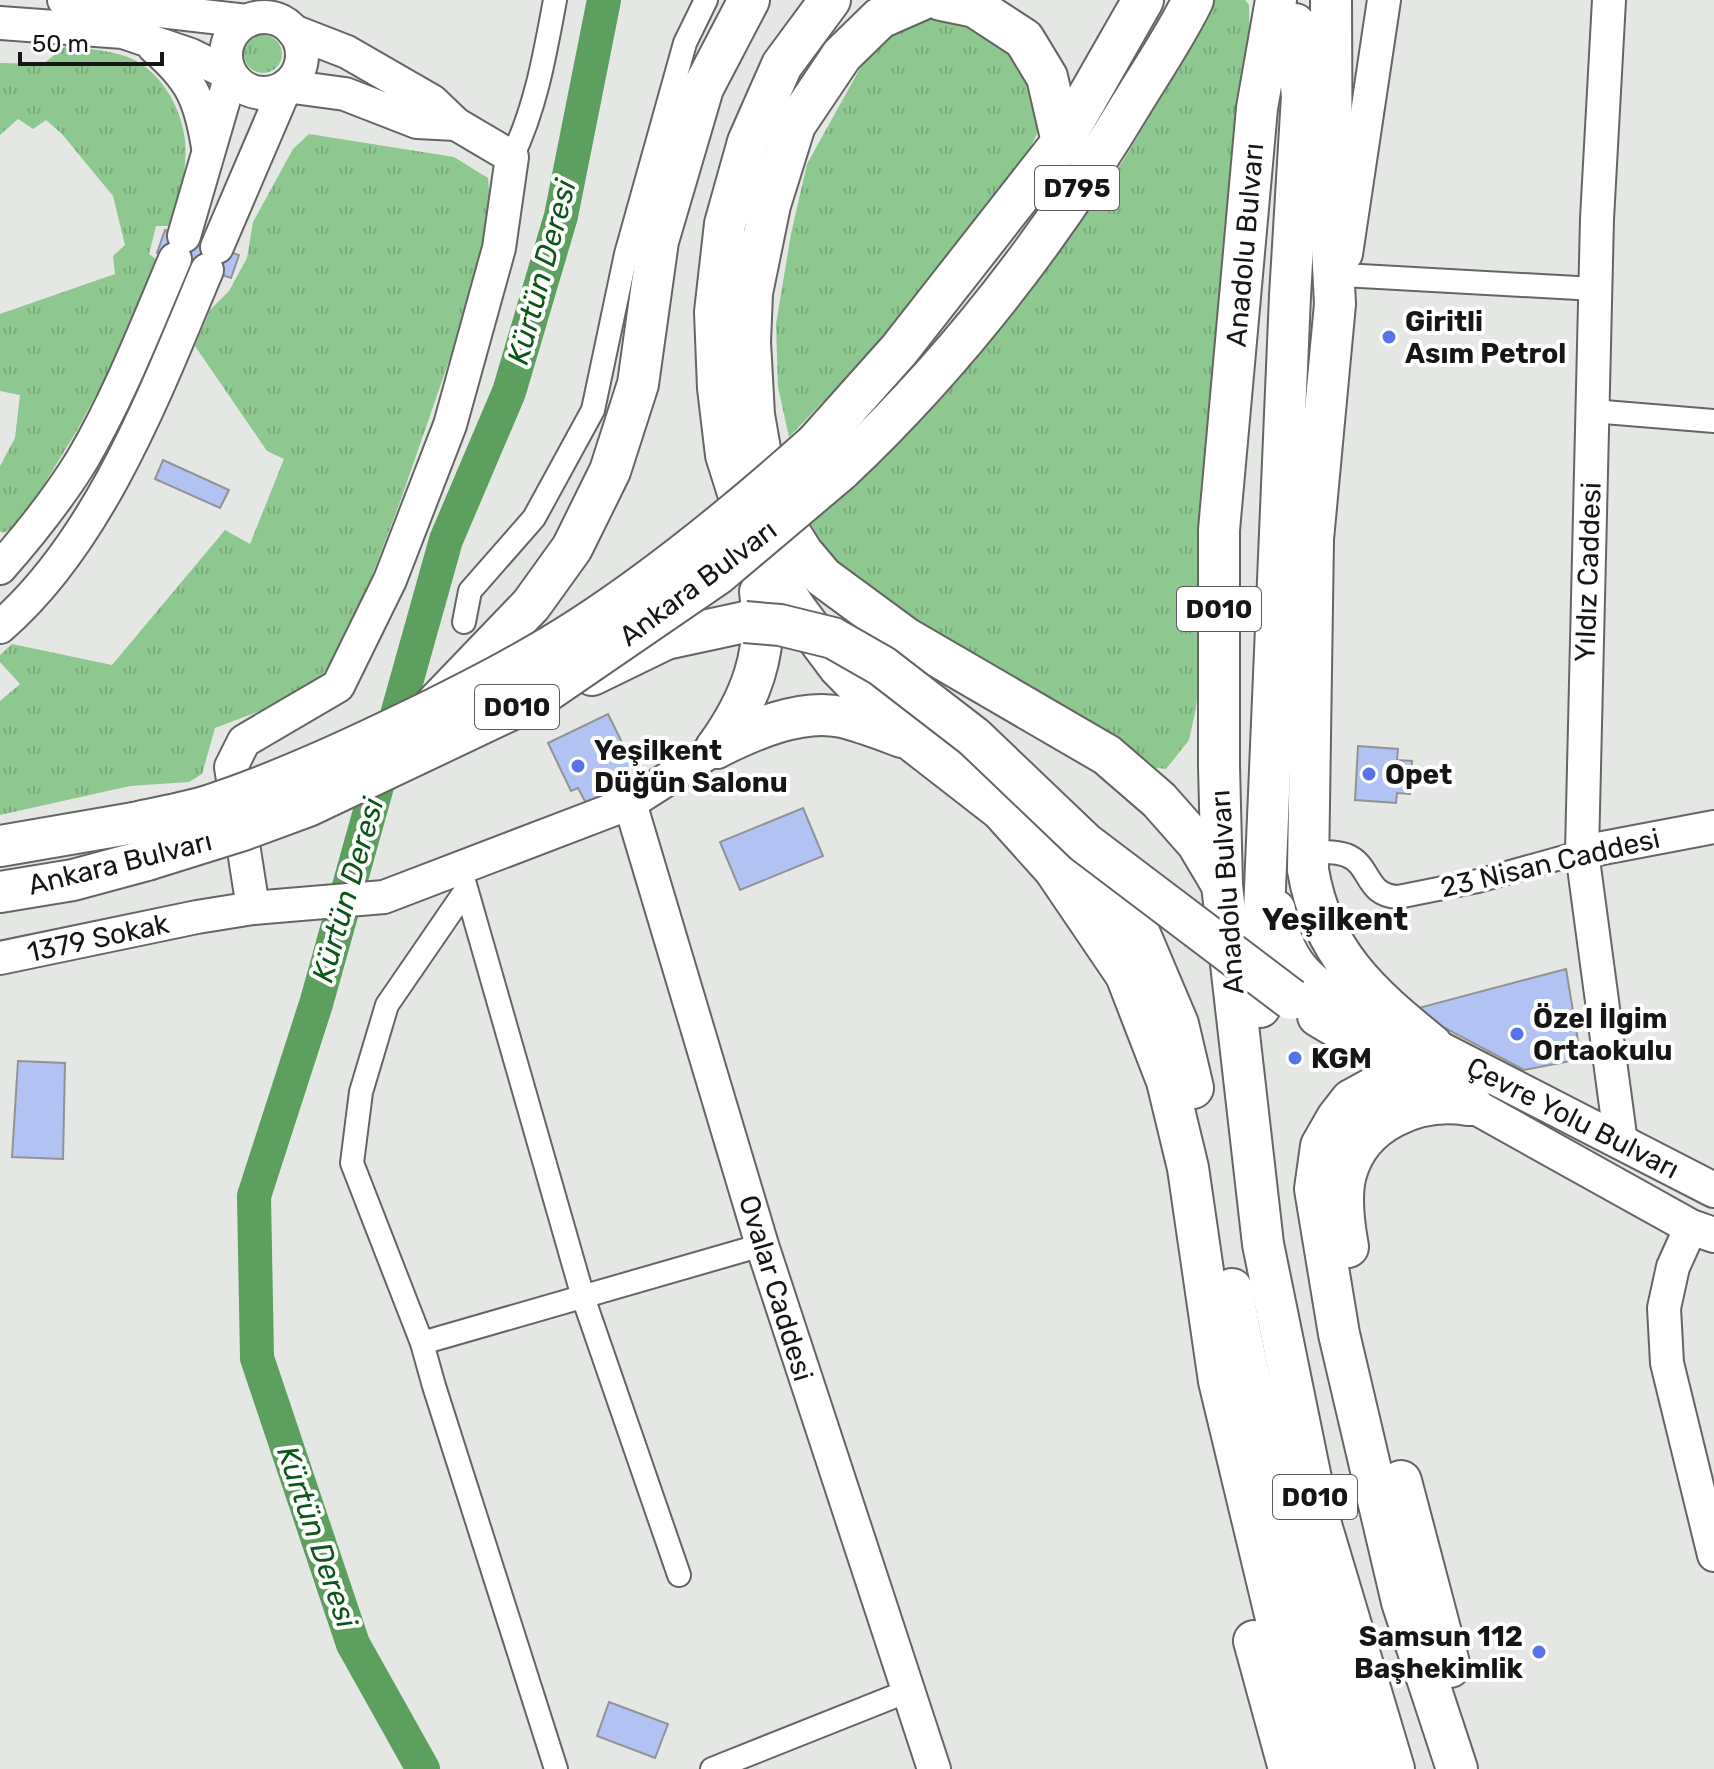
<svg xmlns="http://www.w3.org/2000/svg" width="1714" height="1769" viewBox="0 0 1714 1769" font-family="Rubik,sans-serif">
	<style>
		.grass { fill: url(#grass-tufts) }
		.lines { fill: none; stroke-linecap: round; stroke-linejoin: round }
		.river { stroke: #5c9f5f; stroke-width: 34 }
		.building { fill: #b2c2f2; stroke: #929396; stroke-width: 2 }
		.street-casing { stroke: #646664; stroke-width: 26 }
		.secondary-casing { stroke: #646664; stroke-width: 36 }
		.primary-casing { stroke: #646664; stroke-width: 38 }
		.highway-casing { stroke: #646664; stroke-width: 44 }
		.street { stroke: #fff; stroke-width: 22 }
		.secondary { stroke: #fff; stroke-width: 32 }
		.primary { stroke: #fff; stroke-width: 34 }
		.highway { stroke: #fff; stroke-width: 40 }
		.highway-bridge-casing { stroke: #646664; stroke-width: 44; stroke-linecap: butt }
		.highway-bridge { stroke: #fff; stroke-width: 40 }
		.poi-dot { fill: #5873e9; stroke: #fff; stroke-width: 3 }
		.labels { text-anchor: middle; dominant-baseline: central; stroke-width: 8; stroke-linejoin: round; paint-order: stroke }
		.shield { fill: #fff; stroke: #5b5c5b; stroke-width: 2 }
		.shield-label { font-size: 26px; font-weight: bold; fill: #151615 }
		.street-label { font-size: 28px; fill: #151615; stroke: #fff }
		.poi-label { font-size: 28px; font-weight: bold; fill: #151615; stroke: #fff; text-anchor: start }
		.water-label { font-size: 30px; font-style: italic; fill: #0c5718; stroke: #fff }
		.quarter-label { font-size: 32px; font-weight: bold; fill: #151615; stroke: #fff }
	</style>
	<defs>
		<pattern id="grass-tufts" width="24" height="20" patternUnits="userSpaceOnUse" patternTransform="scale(2)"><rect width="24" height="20" fill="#8ec78f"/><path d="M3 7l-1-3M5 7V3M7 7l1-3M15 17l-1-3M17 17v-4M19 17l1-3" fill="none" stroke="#7aaa7a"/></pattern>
	</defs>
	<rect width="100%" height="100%" fill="#e4e7e4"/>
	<g class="grass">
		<path d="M1214,0H1245L1249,5L1250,49L1196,708L1189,740L1166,769L1139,766L832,574L802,517L956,378L1019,305L1123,161L1189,50Z"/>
		<path d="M938,17L975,23L1010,48L1039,86L1042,124L1023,162L929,292L789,437L778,387L776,324L791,234L807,164L863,63L891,33Z"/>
		<circle cx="263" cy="54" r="19"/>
		<path d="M67,45C86,49 109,50 128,57C160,70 181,106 185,140C188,162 179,202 176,226H156L149,254L161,263L143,308L76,432L20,524L3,533L0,531V466L15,438L20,395L0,391V314L115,274L113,256L125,245L113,196L62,134L46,120L33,129L18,119L0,135V63L43,64Z"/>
		<path d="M309,134L454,157L488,178L490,205L484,260L400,502L358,613L327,669L310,688L284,702L215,728L202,774L189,782L130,786L0,815V701L20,684L0,662V655L12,644L112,665L225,530L250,544L284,459L267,451L195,346L210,310L229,291L247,258L253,222L293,149Z"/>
	</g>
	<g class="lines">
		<path class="river" d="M423,1769L353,1644L257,1358L254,1196L316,1004L446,540L509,392L561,216L604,0"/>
	</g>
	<g class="building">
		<path d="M165,230L239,255L231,278L157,253Z"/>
		<path d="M163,460L229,490L220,508L155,479Z"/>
		<path d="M608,714L640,779L587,805L578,788L571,791L548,743Z"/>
		<path d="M1358,746L1398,749L1397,760L1412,761L1410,794L1397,793L1396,803L1355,800Z"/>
		<path d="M803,808L823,856L740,890L720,842Z"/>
		<path d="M1566,969L1581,1059L1524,1070L1411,1010Z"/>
		<path d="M18,1061L65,1063L63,1159L12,1157Z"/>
		<path d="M609,1702L668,1724L655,1758L597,1736Z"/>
	</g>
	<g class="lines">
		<g class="street-casing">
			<g id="street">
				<path d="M512,157C536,107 545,54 555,0"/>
				<path d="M1343,275L1595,289"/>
				<path d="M1592,411L1714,421"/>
				<path d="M464,622L470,591L534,518L593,410L626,254L685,43L706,0"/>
				<path d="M1308,853C1321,852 1334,851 1346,855C1372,865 1364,895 1398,897L1478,881L1582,852"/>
				<path d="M464,881L583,1297L679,1575"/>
				<path d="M466,890L387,1005L361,1092L352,1163L422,1343L434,1386L556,1769"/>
				<path d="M422,1343L762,1245"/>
				<path d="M712,1769L908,1691"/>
			</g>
		</g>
		<g class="secondary-casing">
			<g id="secondary">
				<path d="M64,0L247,21"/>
				<path d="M1609,0L1597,219L1582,852L1621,1143"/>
				<circle cx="264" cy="55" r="38"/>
				<path d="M0,23L123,32L191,55L231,75L184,236"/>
				<path d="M154,47C191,79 200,98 208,147"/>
				<path d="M217,247L286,86L345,94L417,122L456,124"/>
				<path d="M1346,254L1384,0"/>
				<path d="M0,568C30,534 58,499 82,460C119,397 146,327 175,259"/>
				<path d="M0,627C100,541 157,389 207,270"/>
				<path d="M630,803L762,1245L934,1769"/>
				<path d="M1582,852L1714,827"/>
				<path d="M253,908L231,767L244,741L338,686L390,580L450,425L499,248L512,157L456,124L432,101L347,52L293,31"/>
				<path d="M0,958L197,917L253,908L384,897L630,803L716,748"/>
				<path d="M1691,1227L1673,1267L1664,1308L1667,1363L1714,1555"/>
			</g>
		</g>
		<g class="primary-casing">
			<g id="primary">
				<path d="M1432,1045L1714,1190"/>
				<path d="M1472,1105L1691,1227L1714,1235"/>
			</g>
		</g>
		<g class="highway-casing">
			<g id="highway">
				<path d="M830,0L782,65L748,142L725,224L715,312L718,388L726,455L744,512L772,571L795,608L839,667L911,740L1001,810L1054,869L1126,975L1167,1081L1188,1168L1219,1381L1286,1660L1321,1769"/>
				<path d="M921,0L880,18L842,55L795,125L770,205L752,293L750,342L754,415L764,472L785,525L802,552L823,577L906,638L1107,755L1159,800L1197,843L1222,885"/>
				<path d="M941,0L975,7L1024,39L1047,77L1062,142"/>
				<path d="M1276,0L1257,108L1219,530V766L1222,885L1263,1244L1319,1518L1394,1769"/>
				<path d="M1331,0L1332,247L1335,304L1313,539L1308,870C1322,953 1369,994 1432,1045"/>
				<path d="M815,444L899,350L1062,142L1143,0"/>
				<path d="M840,471C957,361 1052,237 1134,100C1154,67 1176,35 1193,0"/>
				<path d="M592,675L666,639L745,622"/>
				<path d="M433,707L531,605L572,548L610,471L638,384L658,241L703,88L749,0"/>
				<path d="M716,748C750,701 770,651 760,592"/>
				<path d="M716,748C752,730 801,708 842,717C863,722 883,730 902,737"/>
				<path d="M1086,845L1139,932L1178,1024L1193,1088"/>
				<path d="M0,846L134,823"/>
				<path d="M0,892L73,880L147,860"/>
				<path d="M1275,910C1284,985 1332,997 1392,1026"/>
				<path d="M1260,1007L1290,296L1302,96L1295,24"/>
				<path d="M1318,1016L1426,1080"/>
				<path d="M1348,1247C1344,1225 1340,1196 1346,1174C1360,1121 1418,1097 1468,1105"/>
				<path d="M1232,1289C1261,1451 1310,1610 1354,1769"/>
				<path d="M1401,1481L1450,1667"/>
				<path d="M1254,1641L1289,1769"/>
				<path d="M1457,1769L1402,1602L1339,1334L1315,1189L1321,1146L1337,1118L1351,1100L1373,1088L1399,1079L1426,1080L1444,1088L1472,1105"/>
			</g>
		</g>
		<use href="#street" class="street"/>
		<use href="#secondary" class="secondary"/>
		<use href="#primary" class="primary"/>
		<use href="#highway" class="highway"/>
		<g class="highway-bridge-casing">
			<g id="highway-bridge">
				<path d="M745,622L780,625L833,638L882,666L974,737L1085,843L1291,999"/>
				<path d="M134,823C160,817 186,813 211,805C286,780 358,746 428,712C480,686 533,659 582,627C665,573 741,510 815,444"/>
				<path d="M147,860L240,831L308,806L540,696L718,574L840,471"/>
			</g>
		</g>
		<use href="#highway-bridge" class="highway-bridge"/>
	</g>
	<g class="poi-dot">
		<circle cx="1389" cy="337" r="8"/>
		<circle cx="578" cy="766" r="8"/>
		<circle cx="1369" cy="774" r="8"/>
		<circle cx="1517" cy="1034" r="8"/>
		<circle cx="1295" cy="1058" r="8"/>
		<circle cx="1539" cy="1652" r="8"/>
	</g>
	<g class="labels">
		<g class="shield">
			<rect x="1035" y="166" width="84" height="44" rx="6"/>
			<rect x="1177" y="587" width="84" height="44" rx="6"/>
			<rect x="475" y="685" width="84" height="44" rx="6"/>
			<rect x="1273" y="1475" width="84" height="44" rx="6"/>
		</g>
		<g class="shield-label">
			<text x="1077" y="188">D795</text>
			<text x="1219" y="609">D010</text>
			<text x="517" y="707">D010</text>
			<text x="1315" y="1497">D010</text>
		</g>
		<g class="street-label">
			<text transform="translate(1245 245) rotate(-85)">Anadolu Bulvarı</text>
			<text transform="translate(1588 572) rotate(-88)">Yıldız Caddesi</text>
			<text transform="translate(698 583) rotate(-37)">Ankara Bulvarı</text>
			<text transform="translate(120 863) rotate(-14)">Ankara Bulvarı</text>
			<text transform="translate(1550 863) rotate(-13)">23 Nisan Caddesi</text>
			<text transform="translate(1227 892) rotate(-94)">Anadolu Bulvarı</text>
			<text transform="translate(98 938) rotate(-12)">1379 Sokak</text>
			<text transform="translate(1573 1118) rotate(27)">Çevre Yolu Bulvarı</text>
			<text transform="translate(776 1288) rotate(73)">Ovalar Caddesi</text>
		</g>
		<g class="poi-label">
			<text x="1405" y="321">Giritli<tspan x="1405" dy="32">Asım Petrol</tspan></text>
			<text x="594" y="750">Yeşilkent<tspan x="594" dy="32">Düğün Salonu</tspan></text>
			<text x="1385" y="774">Opet</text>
			<text x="1533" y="1018">Özel İlgim<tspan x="1533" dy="32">Ortaokulu</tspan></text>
			<text x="1311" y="1058">KGM</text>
			<text x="1523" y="1636" text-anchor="end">Samsun 112<tspan x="1523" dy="32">Başhekimlik</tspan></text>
		</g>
		<g class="water-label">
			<text transform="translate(542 272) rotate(-75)">Kürtün Deresi</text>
			<text transform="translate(348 890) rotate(-74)">Kürtün Deresi</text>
			<text transform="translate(317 1537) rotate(71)">Kürtün Deresi</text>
		</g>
		<g class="quarter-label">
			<text x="1335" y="919">Yeşilkent</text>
		</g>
	</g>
	<path d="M20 52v12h142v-12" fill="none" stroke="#151615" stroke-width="4"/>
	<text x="32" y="52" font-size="24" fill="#151615" stroke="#ffffff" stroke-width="6" paint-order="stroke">50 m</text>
</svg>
